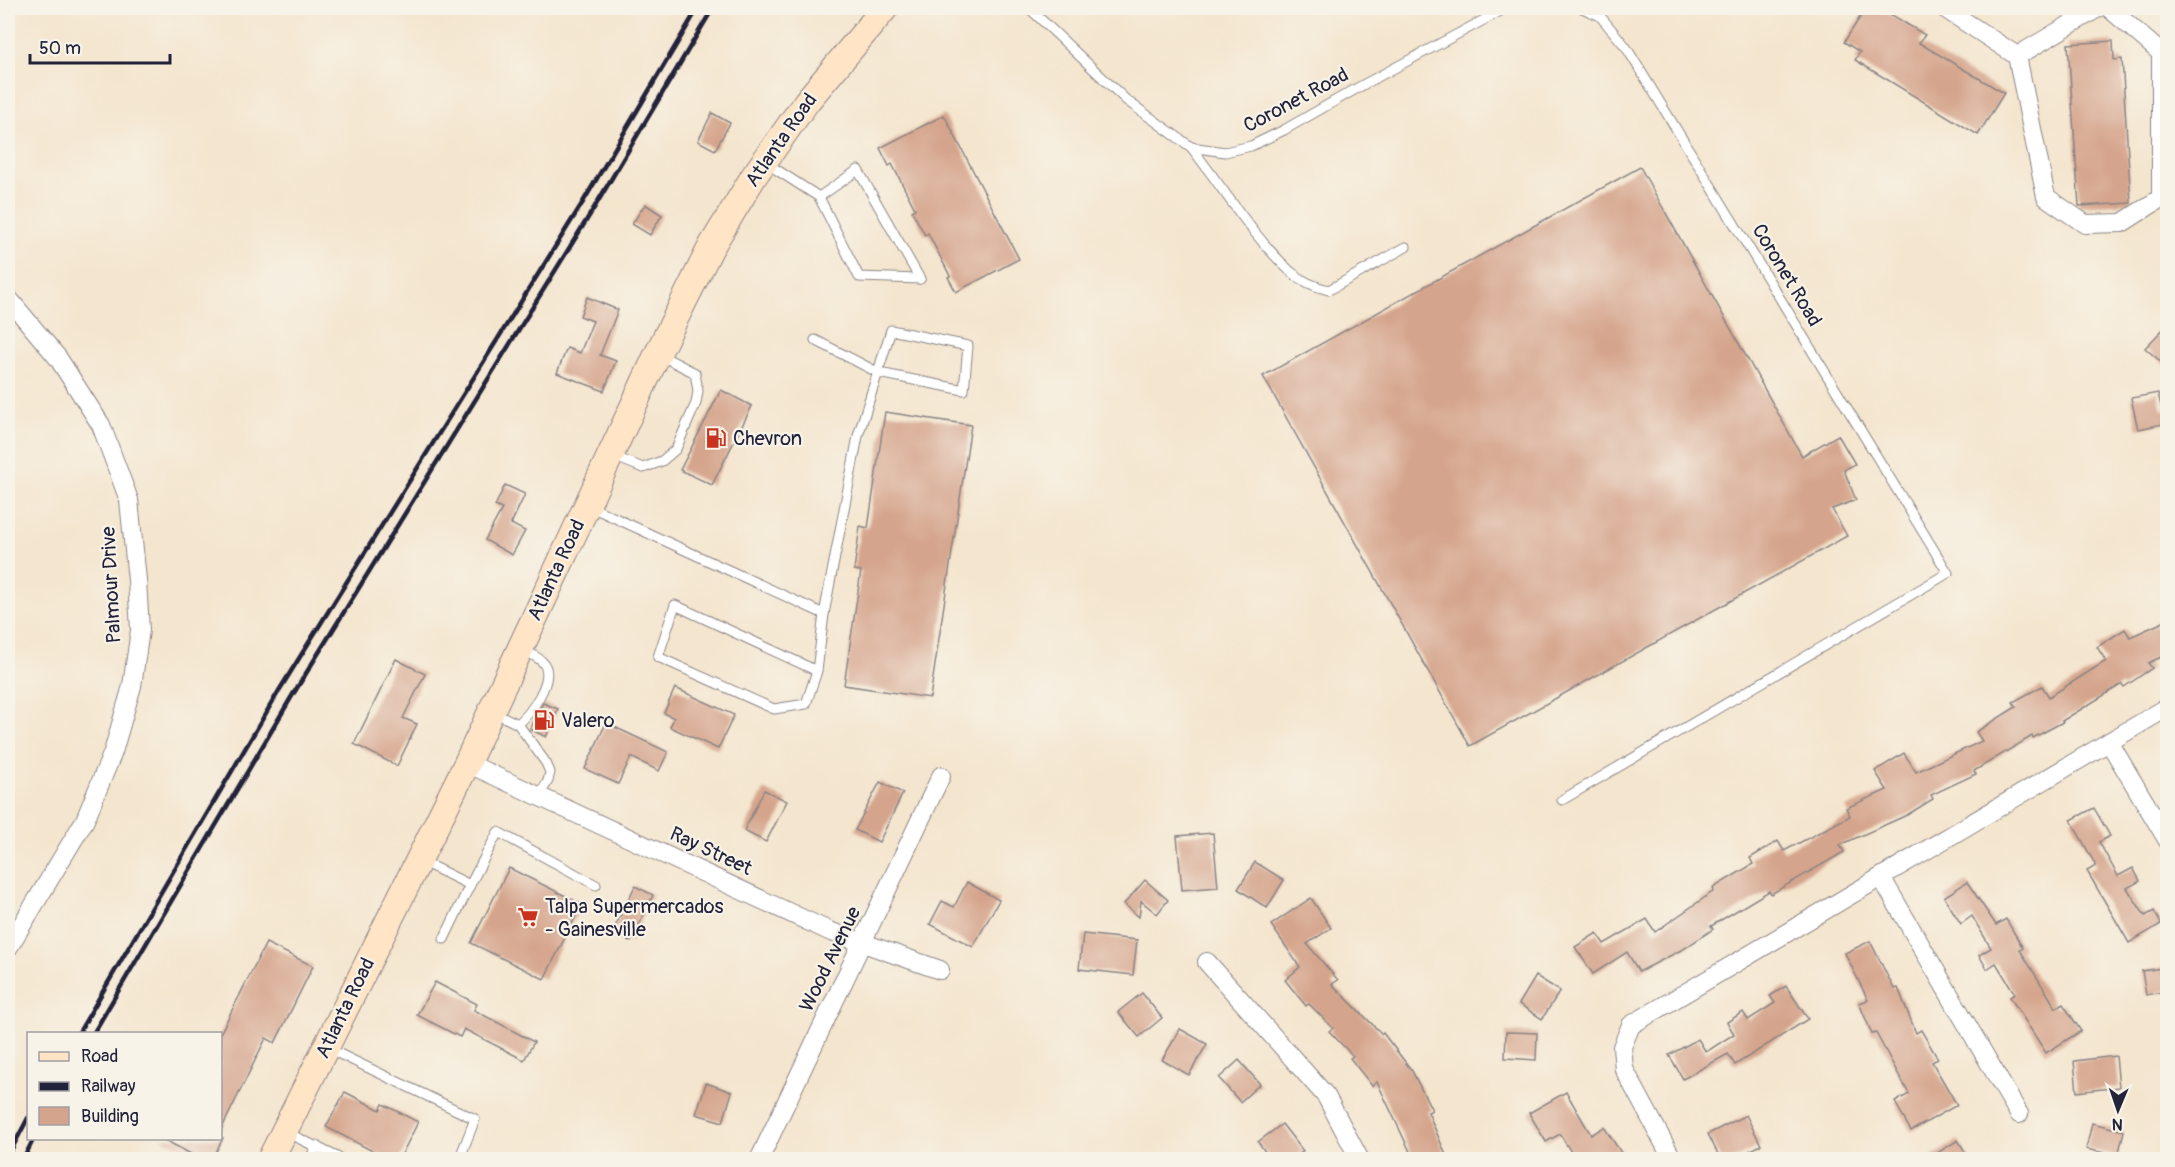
<svg xmlns="http://www.w3.org/2000/svg" width="2175" height="1167" viewBox="0 0 2175 1167" font-family="Pangolin,sans-serif">
	<style>
		.building { fill: #d5a48c }
		.lines { fill: none; stroke-linecap: round; stroke-linejoin: round }
		.lane-casing { stroke: #8b8484; stroke-width: 11 }
		.street-casing { stroke: #8b8484; stroke-width: 20 }
		.secondary-casing { stroke: #8b8484; stroke-width: 28 }
		.lane { stroke: #fff; stroke-width: 9 }
		.street { stroke: #fff; stroke-width: 18 }
		.secondary { stroke: #ffe4c6; stroke-width: 26 }
		.rail { stroke: #22223b; stroke-width: 4.5 }
		.labels { text-anchor: middle; dominant-baseline: central; stroke-width: 4.5; stroke-linejoin: round; paint-order: stroke }
		.street-label { font-size: 20px; fill: #22223b; stroke: #f7f3e8 }
		.poi-label { font-size: 20px; fill: #22223b; stroke: #f7f3e8; text-anchor: start }
	</style>
	<rect width="100%" height="100%" fill="#f7f3e8"/>
	<filter id="ink" filterUnits="userSpaceOnUse"><feTurbulence type="fractalNoise" baseFrequency=".0167" numOctaves="2"/><feDisplacementMap in="SourceGraphic" scale="12" xChannelSelector="R" yChannelSelector="G"/><feConvolveMatrix kernelMatrix="1 2 1 2 8 2 1 2 1" color-interpolation-filters="sRGB"/></filter>
	<filter id="wash" filterUnits="userSpaceOnUse"><feTurbulence type="fractalNoise" baseFrequency=".008" numOctaves="4" result="noise"/><feDisplacementMap in="SourceGraphic" scale="24" xChannelSelector="R" yChannelSelector="G"/><feGaussianBlur stdDeviation="1.35" result="paint"/><feColorMatrix in="noise" values="0 0 0 0 0 0 0 0 0 0 0 0 0 0 0 0 0 1.4 0 .05"/><feComposite in="paint" operator="in"/></filter>
	<g filter="url(#wash)">
		<rect width="100%" height="100%" fill="#f4e5ce"/>
		<g id="blocks">
			<g class="building">
				<path d="M1866,8H1880L1925,35L1919,43L2004,93L1978,135L1855,60L1860,52L1844,42Z"/>
				<path d="M2113,41L2114,60L2122,59L2131,203L2079,206L2068,44Z"/>
				<path d="M712,113L730,123L715,150L698,141Z"/>
				<path d="M944,115L1019,259L956,292L948,277L950,276L928,233L925,235L912,211L915,209L892,164L889,166L880,148Z"/>
				<path d="M1640,167L1802,456L1838,435L1855,464L1844,470L1856,500L1832,509L1847,536L1470,746L1263,376Z"/>
				<path d="M645,204L662,215L650,235L632,224Z"/>
				<path d="M587,297L618,310L600,355L616,361L604,391L557,373L567,348L580,353L593,321L580,316Z"/>
				<path d="M2168,324V368L2145,348Z"/>
				<path d="M721,390L752,406L712,485L680,470Z"/>
				<path d="M2158,393L2162,410L2168,409V423L2138,429L2131,398Z"/>
				<path d="M885,412L971,425L930,698L844,685L861,571L854,570L860,526L868,528Z"/>
				<path d="M505,485L525,494L511,524L525,531L512,555L485,540L502,509L495,506Z"/>
				<path d="M2168,620V654L2148,663L2152,668L2124,687L2122,684L2062,721L2063,722L2033,738L2032,736L1974,771L1976,774L1931,795L1933,799L1907,815L1840,845L1844,852L1771,894L1769,891L1711,926L1713,929L1685,948L1639,972L1627,952L1593,974L1575,947L1597,933L1604,944L1647,919L1655,932L1714,891L1713,888L1753,864L1750,858L1778,841L1784,851L1850,816L1846,808L1887,790L1875,771L1904,753L1916,772L1982,741L1976,732L2016,707L2013,702L2042,686L2049,697L2106,661L2097,647L2125,629L2130,637Z"/>
				<path d="M396,659L425,674L403,718L417,724L397,766L354,744Z"/>
				<path d="M675,688L734,715L718,749L670,727L674,718L664,713Z"/>
				<path d="M543,703L558,709L546,737L530,729Z"/>
				<path d="M606,723L668,752L659,771L631,757L618,784L585,769Z"/>
				<path d="M880,782L903,793L879,842L855,830Z"/>
				<path d="M764,790L787,801L766,842L744,831Z"/>
				<path d="M2094,808L2110,836L2099,842L2118,876L2133,868L2140,881L2127,888L2145,916L2154,911L2161,924L2129,943L2087,871L2096,866L2071,820Z"/>
				<path d="M1213,833L1218,887L1182,890L1177,836Z"/>
				<path d="M1255,862L1284,880L1267,908L1238,889Z"/>
				<path d="M509,868L582,904L544,979L471,943Z"/>
				<path d="M1145,880L1168,900L1157,914L1141,901L1139,917L1124,904Z"/>
				<path d="M967,882L999,900L973,947L930,924L942,901L954,907Z"/>
				<path d="M1967,882L1996,925L2006,919L2023,948L2020,950L2056,1008L2063,1004L2081,1031L2046,1053L2010,997L2015,994L1996,963L1987,969L1979,955L1991,948L1972,916L1961,924L1944,897Z"/>
				<path d="M635,886L653,895L631,942L612,933Z"/>
				<path d="M1311,898L1331,928L1307,944L1338,980L1332,984L1382,1034L1383,1033L1412,1071L1432,1110L1428,1112L1448,1160H1414L1377,1082L1372,1086L1350,1058L1353,1056L1329,1031L1333,1028L1309,1004L1306,1006L1285,980L1300,967L1271,925Z"/>
				<path d="M1083,934L1137,940L1133,975L1079,969Z"/>
				<path d="M1870,941L1894,989L1898,988L1916,1033L1921,1030L1938,1059L1932,1062L1957,1105L1911,1131L1895,1102L1909,1094L1876,1033L1872,1034L1859,1003L1868,1000L1845,953Z"/>
				<path d="M266,943L313,966L275,1043L266,1038L220,1132V1034Z"/>
				<path d="M2168,967V991L2146,995L2142,971Z"/>
				<path d="M1536,976L1560,991L1542,1019L1519,1004Z"/>
				<path d="M435,982L477,1004L474,1010L534,1042L524,1060L464,1029L460,1037L417,1015Z"/>
				<path d="M1786,986L1808,1019L1735,1065L1728,1054L1683,1079L1669,1055L1698,1039L1706,1052L1734,1034L1727,1022L1743,1012L1748,1020L1775,1003L1770,996Z"/>
				<path d="M1142,993L1162,1018L1139,1037L1118,1012Z"/>
				<path d="M1180,1029L1207,1044L1189,1075L1162,1060Z"/>
				<path d="M1506,1032L1537,1033L1536,1060L1505,1058Z"/>
				<path d="M2116,1056L2119,1087L2077,1092L2074,1061Z"/>
				<path d="M1239,1060L1260,1084L1240,1102L1219,1078Z"/>
				<path d="M706,1083L732,1092L723,1122L696,1114Z"/>
				<path d="M345,1092L380,1110L383,1104L418,1122L399,1160H390L326,1127Z"/>
				<path d="M1566,1092L1591,1135L1604,1127L1622,1154L1613,1160H1576L1560,1134L1546,1142L1529,1113Z"/>
				<path d="M1746,1115L1761,1145L1732,1160H1721L1708,1134Z"/>
				<path d="M2092,1123L2124,1131L2118,1156L2086,1149Z"/>
				<path d="M1282,1124L1303,1151L1292,1160H1271L1258,1142Z"/>
				<path d="M161,1138H223L212,1160H202Z"/>
				<path d="M1958,1140L1970,1160H1926Z"/>
			</g>
		</g>
	</g>
	<g filter="url(#ink)">
		<use href="#blocks" fill-opacity="0" stroke="#8b8484" stroke-width="1.5"/>
		<g class="lines">
			<g class="lane-casing">
				<g id="lane">
					<path d="M1029,8L1126,100L1191,147L1225,152L1251,146L1284,130L1361,86L1506,8"/>
					<path d="M1191,147C1222,187 1254,238 1291,272C1302,281 1315,287 1329,290L1406,247"/>
					<path d="M766,163L819,197L859,277L920,279"/>
					<path d="M819,197L858,170L920,279"/>
					<path d="M613,456L643,468L662,461L676,449L696,403L698,391L695,373L660,355"/>
					<path d="M589,506L824,614L858,436L891,330L968,346L964,390L879,373L815,340"/>
					<path d="M817,671L675,605L658,657L774,709L806,704L817,671L824,614"/>
					<path d="M493,712L518,724L546,763L550,772L548,781L539,796"/>
					<path d="M518,724C530,714 555,680 544,664C540,657 528,653 521,649"/>
					<path d="M1562,800L1948,573L1626,47L1600,16L1582,8"/>
					<path d="M421,861L470,885L498,832L596,885"/>
					<path d="M444,939L470,885"/>
					<path d="M327,1048L475,1119L459,1160"/>
					<path d="M286,1132L343,1160"/>
					<path d="M309,1160L317,1146"/>
				</g>
			</g>
			<g class="street-casing">
				<g id="street">
					<path d="M1944,8L2017,56L2046,197L2085,224L2122,223L2161,198V53L2109,8"/>
					<path d="M2017,56L2098,8"/>
					<path d="M8,298L58,358L101,425L129,500L137,580L140,630L132,686L113,752L85,820L8,948"/>
					<path d="M2109,742L2168,841"/>
					<path d="M467,763L829,931L940,970"/>
					<path d="M1881,877L2019,1114"/>
					<path d="M1207,962L1326,1096L1360,1160"/>
					<path d="M759,1160L941,776"/>
					<path d="M1673,1160L1624,1069L1622,1047L1631,1025L2168,707"/>
				</g>
			</g>
			<g class="secondary-casing">
				<path id="secondary" d="M270,1160L467,763L658,353L711,247L754,176L807,101L885,8"/>
			</g>
			<use href="#lane" class="lane"/>
			<use href="#street" class="street"/>
			<use href="#secondary" class="secondary"/>
			<g class="rail">
				<path d="M78,1034L280,689L583,202L698,8"/>
				<path d="M93,1034L292,696L594,208L713,8"/>
				<path d="M8,1156L28,1118"/>
				<path d="M23,1160L34,1138"/>
			</g>
		</g>
	</g>
	<defs>
		<g id="fuel-bare" transform="scale(1.62)"><path d="M-5.5-6h7V0h2V4h1.3V-2.5L3-4.5l.8-.8L6-3V5H2.5V1h-1V6h-7ZM-4.2-4.7v3.2H.2V-4.7Z" fill="#c8321e" stroke="#f7f3e8" stroke-width="2.5" paint-order="stroke"/></g>
		<g id="supermarket-bare" transform="scale(1.62)"><path d="M-6-5.5h2.5l.6 2H6L4.5 2H-2.5L-4.4-4H-6ZM-1.5 3.2a1.3 1.3 0 1 0 .1 0ZM3 3.2a1.3 1.3 0 1 0 .1 0Z" fill="#c8321e" stroke="#f7f3e8" stroke-width="2.5" paint-order="stroke"/></g>
	</defs>
	<g fill-rule="evenodd">
		<use href="#fuel-bare" x="716" y="438"/>
		<use href="#fuel-bare" x="544" y="720"/>
		<use href="#supermarket-bare" x="528" y="917"/>
	</g>
	<g class="labels">
		<g class="street-label">
			<text transform="translate(1296 100) rotate(-28)">Coronet Road</text>
			<text transform="translate(781 140) rotate(-55)">Atlanta Road</text>
			<text transform="translate(1787 275) rotate(59)">Coronet Road</text>
			<text transform="translate(556 570) rotate(-65)">Atlanta Road</text>
			<text transform="translate(111 585) rotate(-93)">Palmour Drive</text>
			<text transform="translate(711 851) rotate(25)">Ray Street</text>
			<text transform="translate(830 959) rotate(-64)">Wood Avenue</text>
			<text transform="translate(345 1008) rotate(-64)">Atlanta Road</text>
		</g>
		<g class="poi-label">
			<text x="733" y="438">Chevron</text>
			<text x="561" y="720">Valero</text>
			<text x="545" y="906">Talpa Supermercados<tspan x="545" dy="23">- Gainesville</tspan></text>
		</g>
	</g>
	<rect width="2175" height="1167" fill="none" stroke="#f7f3e8" stroke-width="30"/>
	<rect x="27" y="1032" width="195" height="108" fill="#f7f3e8" stroke="#a29fa3" stroke-width="1.5"/>
	<rect x="39" y="1052" width="30" height="9" fill="#ffe4c6" stroke="#a29fa3" stroke-width="1.5"/>
	<text x="81" y="1062" font-size="18" fill="#22223b">Road</text>
	<rect x="39" y="1082" width="30" height="9" fill="#22223b" stroke="#a29fa3" stroke-width="1.5"/>
	<text x="81" y="1092" font-size="18" fill="#22223b">Railway</text>
	<rect x="39" y="1107" width="30" height="18" fill="#d5a48c" stroke="#a29fa3" stroke-width="1.5"/>
	<text x="81" y="1122" font-size="18" fill="#22223b">Building</text>
	<g transform="translate(2118 1110) rotate(182)" stroke="#f7f3e8" stroke-width="4.5" paint-order="stroke">
	<path d="M0-4.5L10 22L0 15L-10 22Z" fill="#22223b"/>
	<text y="-9" font-size="16" font-weight="bold" text-anchor="middle" fill="#22223b">N</text>
	</g>
	<path d="M30 54v9h140v-9" fill="none" stroke="#22223b" stroke-width="3"/>
	<text x="39" y="54" font-size="18" fill="#22223b" stroke="#f7f3e8" stroke-width="4.5" paint-order="stroke">50 m</text>
</svg>
